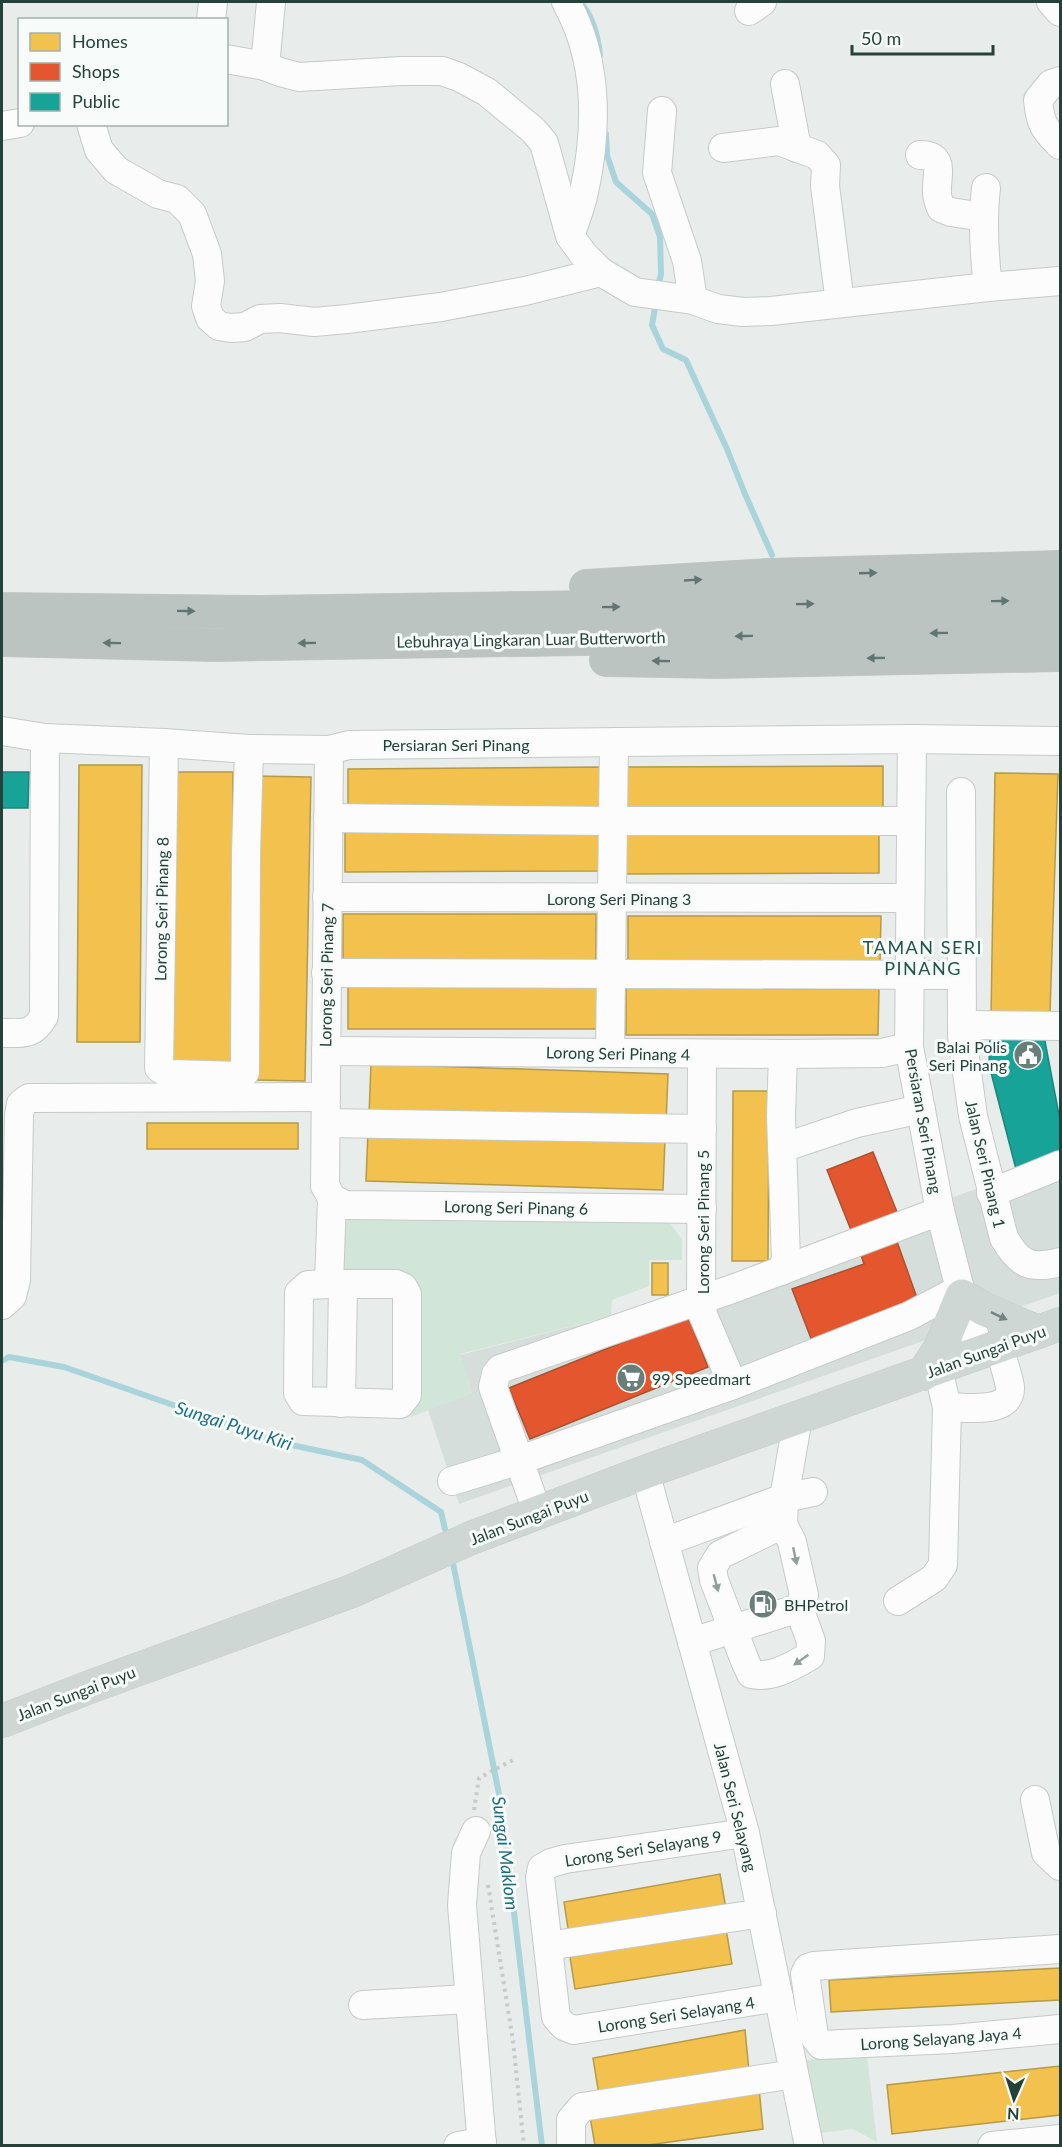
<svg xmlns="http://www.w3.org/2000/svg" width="1062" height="2147" viewBox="0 0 1062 2147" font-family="Lato,sans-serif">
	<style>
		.built { fill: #d6dedb }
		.green { fill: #d1e6d8 }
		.homes { fill: #f2c14e; stroke: #b49b48; stroke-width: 1.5 }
		.shops { fill: #e4572e; stroke: #aa5132; stroke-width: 1.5 }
		.public { fill: #17a398; stroke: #1b867c; stroke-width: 1.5 }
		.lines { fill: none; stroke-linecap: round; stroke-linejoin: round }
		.stream { stroke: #a9d4db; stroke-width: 6 }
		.minor-casing { stroke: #c5cac8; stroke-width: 30 }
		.major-casing { stroke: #c3ccc9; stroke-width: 34 }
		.highway-casing { stroke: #c3ccc9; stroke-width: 34 }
		.path { stroke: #c3ccca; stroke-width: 4; stroke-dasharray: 3 4.5; stroke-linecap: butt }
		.minor { stroke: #fcfcfc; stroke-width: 28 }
		.major { stroke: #cfd7d5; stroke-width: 33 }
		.highway { stroke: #bcc4c2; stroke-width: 33 }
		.oneway { fill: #617670 }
		.oneway2 { fill: #718580 }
		.oneway3 { fill: #909f9b }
		.labels { text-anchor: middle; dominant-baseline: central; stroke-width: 6; stroke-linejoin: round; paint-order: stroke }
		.street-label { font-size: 16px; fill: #24423a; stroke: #f7fbf9 }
		.poi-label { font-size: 16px; fill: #24423a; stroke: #f7fbf9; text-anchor: start }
		.neighbourhood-label { font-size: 18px; letter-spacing: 1.5px; fill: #1f5548; stroke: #f7fbf9 }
		.water-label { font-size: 18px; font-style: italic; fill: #1c6f80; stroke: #f7fbf9 }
	</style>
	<rect width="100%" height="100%" fill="#e8edeb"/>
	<path class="built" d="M1060,1160V1293L459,1504L428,1410L472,1393L460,1355L632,1311L682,1291Z"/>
	<g class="green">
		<path d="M342,1220L669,1222L682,1239V1260H649V1286L612,1300L611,1316L460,1354L472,1393L411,1417L412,1277H342Z"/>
		<path d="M867,2055L877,2142L853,2129L820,2133L806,2060Z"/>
	</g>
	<g class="homes">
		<path d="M79,765H142L140,1042H77Z"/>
		<path d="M883,766V808L626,809V767Z"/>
		<path d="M604,767L605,807L348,809V769Z"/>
		<path d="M174,772H233L232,1064H173Z"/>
		<path d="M995,773L1058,774L1050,1012L991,1017Z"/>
		<path d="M254,776L311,777L305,1081L248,1080Z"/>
		<path d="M602,829V871L345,872V830Z"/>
		<path d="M879,831V873L622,874V832Z"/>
		<path d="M343,914H596V961L343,960Z"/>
		<path d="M628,916H881L880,963H628Z"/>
		<rect x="348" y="982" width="253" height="47"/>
		<path d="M626,988L879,989L878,1035H626Z"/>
		<path d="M371,1064L668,1074L666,1124L369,1115Z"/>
		<path d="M733,1091H769L768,1261H732Z"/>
		<rect x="147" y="1123" width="151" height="26"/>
		<path d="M368,1131L665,1140L663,1190L366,1181Z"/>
		<rect x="652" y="1263" width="16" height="32"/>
		<path d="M720,1874L726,1909L569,1935L564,1902Z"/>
		<path d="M726,1929L732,1964L575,1989L570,1957Z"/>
		<path d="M1060,1968V2000L831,2012L829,1980Z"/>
		<path d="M745,2030L749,2071L599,2095L593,2058Z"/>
		<path d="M1060,2066V2115L892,2134L887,2085Z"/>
		<path d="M759,2088L763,2129L641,2146H595L590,2116Z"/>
	</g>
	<g class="shops">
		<path d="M873,1152L899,1217L853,1235L827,1170Z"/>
		<path d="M895,1236L916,1295L898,1315L812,1341L792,1289L864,1264L859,1249Z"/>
		<path d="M688,1316L708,1367L530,1439L509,1388Z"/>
	</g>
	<g class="public">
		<path d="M2,772H29L28,808H2Z"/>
		<path d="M990,1036H1044L1060,1120V1158L1017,1173L989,1065Z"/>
	</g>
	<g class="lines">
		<g class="stream">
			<path d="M580,2C593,16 598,36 600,55"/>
			<path d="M606,134L607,155L616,182L652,214L660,237L661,274L658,287"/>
			<path d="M656,303L652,325L663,349L686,360L727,449L745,494L772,555"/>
			<path d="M2,1361L9,1357L64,1367L282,1443L362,1460L441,1512L445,1529"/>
			<path d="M453,1563L501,1804L542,2146"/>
		</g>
		<g class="minor-casing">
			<g id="minor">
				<path d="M566,2C598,59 598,128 584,192C581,207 575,221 570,236"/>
				<path d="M1051,2L1060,12"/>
				<path d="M749,11L762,2"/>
				<path d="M211,20L213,2"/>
				<path d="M226,59L265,66L280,72L299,77L402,71H442L459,77L487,92L533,130L544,143L570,236L583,254L601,272L635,292L693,300L718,309L743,312L771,311L988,287L1060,281"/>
				<path d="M265,66L271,2"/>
				<path d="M1060,81L1051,84L1038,100C1040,123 1044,129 1060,145"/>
				<path d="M785,84L797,148"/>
				<path d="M662,111L657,173L687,261L693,300"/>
				<path d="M91,124L99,150L116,170L158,194L177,199L192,214L207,254L210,281L206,306L210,318L219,326L231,328L245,327L260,319L280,318L314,322L347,319L441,307L525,291L601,272"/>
				<path d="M2,126L20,123"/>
				<path d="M723,148L779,141L817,155L826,165L825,186L840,303"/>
				<path d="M920,155C946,155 936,175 937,193C937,198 939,203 941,208L951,212L983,217"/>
				<path d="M986,188C982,222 984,253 988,287"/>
				<path d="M2,731L45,738L164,743L249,749L329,750L349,745L912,739L1060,741"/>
				<path d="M912,739L909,1047L940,1211L960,1289L980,1353"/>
				<path d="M164,743L159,1068L169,1074L241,1076L245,1072L246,854L249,749"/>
				<path d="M329,750L325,1186L332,1198"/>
				<path d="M961,792L962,1036L973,1116L1004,1238C1019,1264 1030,1270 1060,1262"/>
				<path d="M328,818L613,821H911"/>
				<path d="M327,897L910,898"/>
				<path d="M326,973L961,975"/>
				<path d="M962,1025L1060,1026"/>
				<path d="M2,1033C23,1033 33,1036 44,1016L45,738"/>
				<path d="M326,1051L783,1054L882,1053L909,1047"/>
				<path d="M610,1053L614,742"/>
				<path d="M702,1054L701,1298L703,1315L733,1385"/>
				<path d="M326,1123L702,1129"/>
				<path d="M782,1148L857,1123L921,1109"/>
				<path d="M991,1193L1060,1165"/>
				<path d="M332,1198L345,1205L702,1209"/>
				<path d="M781,1271L786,1260L781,1116L783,1054"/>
				<path d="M329,1284H396L403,1287L407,1294V1395L400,1404L303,1401L298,1393L299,1293L308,1285Z"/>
				<path d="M329,1284L332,1198"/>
				<path d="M2,1305L12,1296L16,1280L19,1115L21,1104L29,1098L326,1097"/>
				<path d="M341,1403L343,1285"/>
				<path d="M947,1407C964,1407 1012,1415 1010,1387C1008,1374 1002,1359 999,1346"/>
				<path d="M645,1472L745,1833L809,2146"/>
				<path d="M452,1481L520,1460L733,1385L909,1316L960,1289"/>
				<path d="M538,1514L493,1387L496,1374L500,1369L735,1288L940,1211"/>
				<path d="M783,1524L720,1555L712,1568L714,1580L745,1661L751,1674C772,1679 792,1666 810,1656L811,1641L799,1608"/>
				<path d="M664,1542L784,1498L813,1492"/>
				<path d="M898,1601L934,1578L943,1565L947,1407L938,1369"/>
				<path d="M692,1642L799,1608L804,1595L792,1542L783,1524L784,1498L798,1418"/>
				<path d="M1035,1800L1046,1853L1060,1866"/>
				<path d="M476,1831L466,1853L462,1905L482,2146"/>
				<path d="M745,1833L565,1859L551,1863L542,1868L540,1877L556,2017L564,2026L574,2030L779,1997"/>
				<path d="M548,1946L762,1913"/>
				<path d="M1060,1949L814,1966L808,1968L805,1974L814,2036L821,2045L953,2039L1060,2029"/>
				<path d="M363,2005L469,1999"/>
				<path d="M458,2146L482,2142"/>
				<path d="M571,2146V2120L582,2107L794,2074"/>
				<path d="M992,2146L1060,2139"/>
			</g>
		</g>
		<g class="major-casing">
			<g id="major">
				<path d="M923,1374L940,1348L962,1296L984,1309L1038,1332"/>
				<path d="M2,1721L95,1685L352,1591L471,1538L645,1472L1060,1324"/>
			</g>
		</g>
		<g class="highway-casing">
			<g id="highway">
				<path d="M586,586L768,575L1060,567"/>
				<path d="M2,609L260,612L1060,600"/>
				<path d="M2,640L215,645L1060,631"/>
				<path d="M606,660L719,662L1060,655"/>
			</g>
		</g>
		<g class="path">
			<path d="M474,1810L479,1778L513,1760"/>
			<path d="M488,1885L513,2041L524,2146"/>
		</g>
		<use href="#minor" class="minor"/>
		<use href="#major" class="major"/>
		<use href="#highway" class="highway"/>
	</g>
	<defs><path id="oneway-solid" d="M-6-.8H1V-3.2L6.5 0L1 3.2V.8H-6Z" transform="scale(1.5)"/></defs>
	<g class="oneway">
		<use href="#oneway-solid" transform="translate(868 573) rotate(-2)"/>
		<use href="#oneway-solid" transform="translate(693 580) rotate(-3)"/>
		<use href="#oneway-solid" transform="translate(1000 601) rotate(-1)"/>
		<use href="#oneway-solid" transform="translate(805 604) rotate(-1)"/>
		<use href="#oneway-solid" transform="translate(611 607) rotate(-1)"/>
		<use href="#oneway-solid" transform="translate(186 611) rotate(1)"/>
		<use href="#oneway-solid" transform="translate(939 633) rotate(179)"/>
		<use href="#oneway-solid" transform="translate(744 636) rotate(179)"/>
		<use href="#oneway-solid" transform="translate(112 643) rotate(-179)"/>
		<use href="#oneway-solid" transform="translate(307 643) rotate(179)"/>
		<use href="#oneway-solid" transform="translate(876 658) rotate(179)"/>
		<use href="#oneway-solid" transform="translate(661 661) rotate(-179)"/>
	</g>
	<use class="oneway2" href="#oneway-solid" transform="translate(999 1316) rotate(25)"/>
	<g class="oneway3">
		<use href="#oneway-solid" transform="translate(795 1556) rotate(78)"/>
		<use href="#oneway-solid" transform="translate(716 1583) rotate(75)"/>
		<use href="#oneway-solid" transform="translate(801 1660) rotate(145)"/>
	</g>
	<defs>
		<g id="civic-disc" transform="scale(1.5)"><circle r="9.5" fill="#697e78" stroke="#f7fbf9"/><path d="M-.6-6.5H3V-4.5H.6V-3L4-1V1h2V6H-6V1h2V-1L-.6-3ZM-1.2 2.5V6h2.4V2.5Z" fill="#fff"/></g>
		<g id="supermarket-disc" transform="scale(1.5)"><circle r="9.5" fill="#697e78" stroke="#f7fbf9"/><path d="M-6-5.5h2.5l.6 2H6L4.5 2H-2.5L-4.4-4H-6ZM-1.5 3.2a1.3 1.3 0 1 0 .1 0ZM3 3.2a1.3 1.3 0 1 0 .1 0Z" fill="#fff"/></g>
		<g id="fuel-disc" transform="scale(1.5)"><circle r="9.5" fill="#697e78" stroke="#f7fbf9"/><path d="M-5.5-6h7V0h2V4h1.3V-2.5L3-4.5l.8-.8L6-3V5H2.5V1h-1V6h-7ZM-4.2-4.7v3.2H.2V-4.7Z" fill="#fff"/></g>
	</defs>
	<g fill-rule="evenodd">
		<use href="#civic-disc" x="1028" y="1055"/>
		<use href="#supermarket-disc" x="631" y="1378"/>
		<use href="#fuel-disc" x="763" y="1604"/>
	</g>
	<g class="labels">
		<g class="street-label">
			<text transform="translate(531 639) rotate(-1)">Lebuhraya Lingkaran Luar Butterworth</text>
			<text x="456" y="744">Persiaran Seri Pinang</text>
			<text x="619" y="898">Lorong Seri Pinang 3</text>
			<text transform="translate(161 909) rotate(-89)">Lorong Seri Pinang 8</text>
			<text transform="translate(326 975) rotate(-89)">Lorong Seri Pinang 7</text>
			<text transform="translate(618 1053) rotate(1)">Lorong Seri Pinang 4</text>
			<text transform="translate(924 1121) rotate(80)">Persiaran Seri Pinang</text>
			<text transform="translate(986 1164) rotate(77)">Jalan Seri Pinang 1</text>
			<text transform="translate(516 1207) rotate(1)">Lorong Seri Pinang 6</text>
			<text transform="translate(702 1222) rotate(-90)">Lorong Seri Pinang 5</text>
			<text transform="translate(986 1351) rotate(-20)">Jalan Sungai Puyu</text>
			<text transform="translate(529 1517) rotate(-21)">Jalan Sungai Puyu</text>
			<text transform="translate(76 1693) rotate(-21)">Jalan Sungai Puyu</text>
			<text transform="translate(736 1807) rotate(76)">Jalan Seri Selayang</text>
			<text transform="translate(643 1848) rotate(-9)">Lorong Seri Selayang 9</text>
			<text transform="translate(676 2014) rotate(-9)">Lorong Seri Selayang 4</text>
			<text transform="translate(941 2038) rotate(-4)">Lorong Selayang Jaya 4</text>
		</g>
		<g class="poi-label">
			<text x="1007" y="1046" text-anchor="end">Balai Polis<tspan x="1007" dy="18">Seri Pinang</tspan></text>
			<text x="652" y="1378">99 Speedmart</text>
			<text x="784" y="1604">BHPetrol</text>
		</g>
		<g class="neighbourhood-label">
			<text x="923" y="947">TAMAN SERI<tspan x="923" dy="21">PINANG</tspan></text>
		</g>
		<g class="water-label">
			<text transform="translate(234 1425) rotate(18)">Sungai Puyu Kiri</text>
			<text transform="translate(506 1853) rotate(83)">Sungai Maklom</text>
		</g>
	</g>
	<rect width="1062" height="2147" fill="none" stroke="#24423a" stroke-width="6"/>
	<rect x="18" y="18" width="210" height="108" fill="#f7fbf9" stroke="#a3b1ad" stroke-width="1.5"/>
	<rect x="30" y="33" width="30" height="18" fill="#f2c14e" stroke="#a3b1ad" stroke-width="1.5"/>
	<text x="72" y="48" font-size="18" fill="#24423a">Homes</text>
	<rect x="30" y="63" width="30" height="18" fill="#e4572e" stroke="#a3b1ad" stroke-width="1.5"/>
	<text x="72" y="78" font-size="18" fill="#24423a">Shops</text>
	<rect x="30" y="93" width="30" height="18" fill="#17a398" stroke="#a3b1ad" stroke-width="1.5"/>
	<text x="72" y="108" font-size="18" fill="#24423a">Public</text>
	<g transform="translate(1014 2099) rotate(183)" stroke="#f7fbf9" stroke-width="4.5" paint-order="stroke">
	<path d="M0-4.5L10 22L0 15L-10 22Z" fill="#24423a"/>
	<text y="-9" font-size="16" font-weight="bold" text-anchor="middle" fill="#24423a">N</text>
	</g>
	<path d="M852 45v9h141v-9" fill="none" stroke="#24423a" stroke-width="3"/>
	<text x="861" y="45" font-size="18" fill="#24423a" stroke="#f7fbf9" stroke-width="4.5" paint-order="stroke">50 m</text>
</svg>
